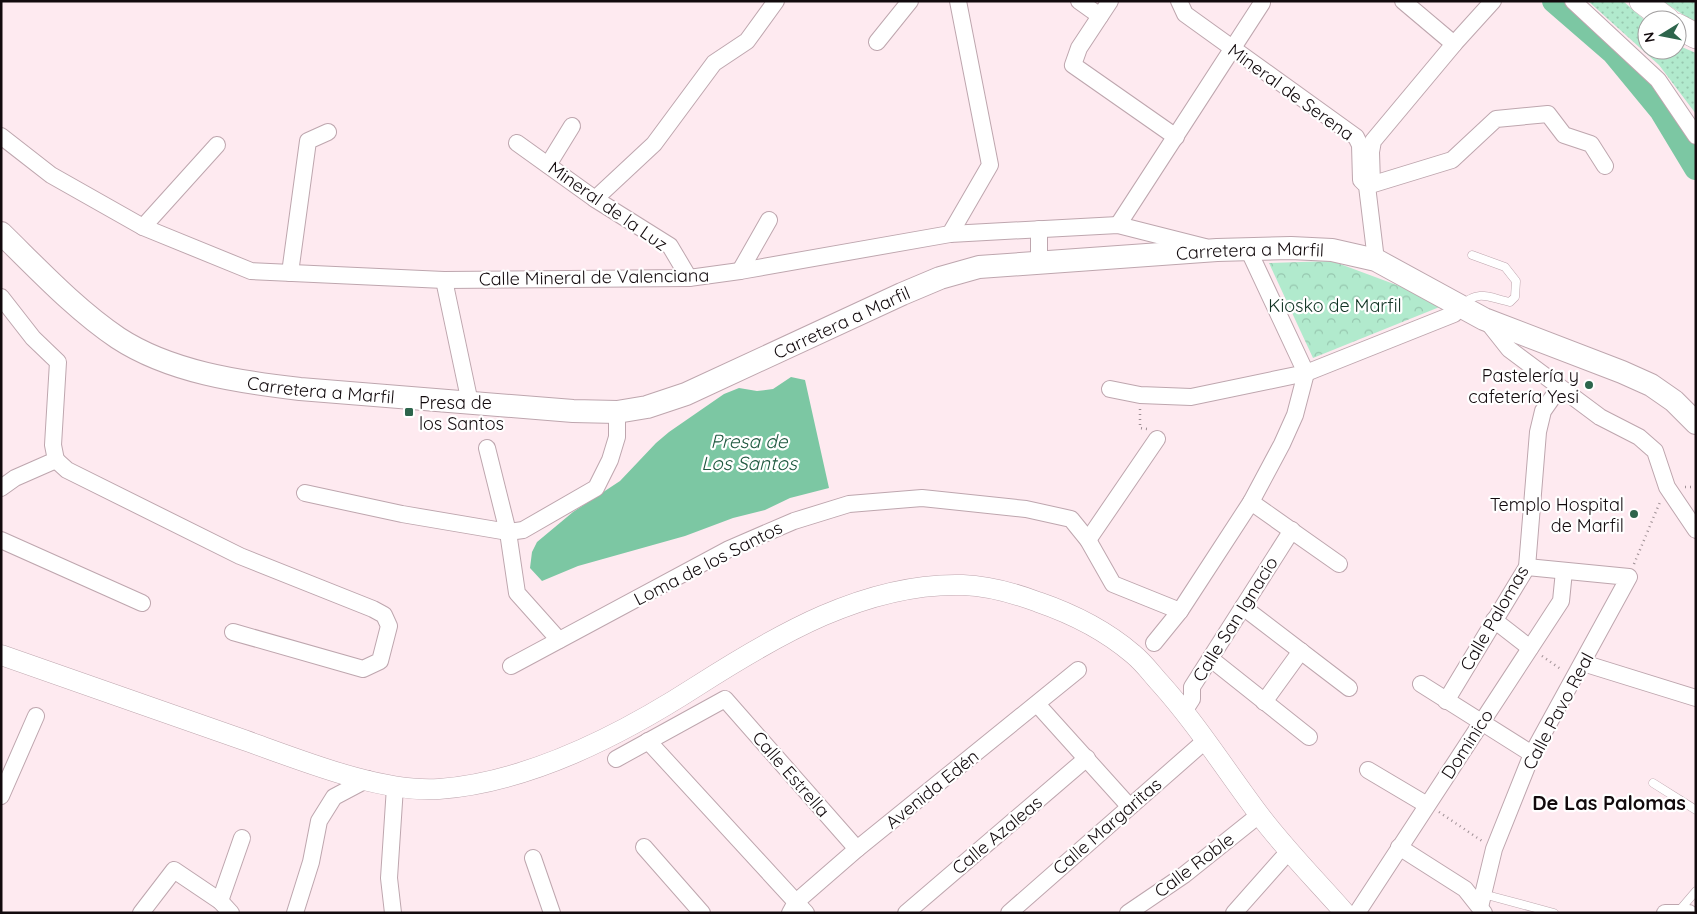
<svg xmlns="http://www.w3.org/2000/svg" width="1697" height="914" viewBox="0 0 1697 914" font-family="Quicksand,sans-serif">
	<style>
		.grass { fill: url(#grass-dots) }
		.forest { fill: url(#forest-crowns) }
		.water { fill: #7cc7a3 }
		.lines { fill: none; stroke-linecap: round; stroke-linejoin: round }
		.river { stroke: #7cc7a3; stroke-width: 24 }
		.service-casing { stroke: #bea6ae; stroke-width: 9 }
		.minor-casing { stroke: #bea6ae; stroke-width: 18 }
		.tertiary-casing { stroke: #bea6ae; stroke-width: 21 }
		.secondary-casing { stroke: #bea6ae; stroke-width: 24 }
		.primary-casing { stroke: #bea6ae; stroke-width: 26 }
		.path { stroke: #9f9095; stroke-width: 2.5; stroke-dasharray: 1 4; stroke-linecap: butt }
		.service { stroke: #fff; stroke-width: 8 }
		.minor { stroke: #fff; stroke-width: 16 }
		.tertiary { stroke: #fff; stroke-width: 20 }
		.secondary { stroke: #fff; stroke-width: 22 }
		.primary { stroke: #fff; stroke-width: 25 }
		.poi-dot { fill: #2d654c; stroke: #fff; stroke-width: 2 }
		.labels { text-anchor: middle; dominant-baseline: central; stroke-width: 4.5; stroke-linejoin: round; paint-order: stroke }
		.street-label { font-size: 18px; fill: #120a0d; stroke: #fff }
		.park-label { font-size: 18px; fill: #103223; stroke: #fff }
		.poi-label { font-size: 18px; fill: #120a0d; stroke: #fff; text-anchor: end }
		.water-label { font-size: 19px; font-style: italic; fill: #205941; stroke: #fff }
		.quarter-label { font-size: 20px; font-weight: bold; fill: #120a0d; stroke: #fff }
	</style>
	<defs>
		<pattern id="grass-dots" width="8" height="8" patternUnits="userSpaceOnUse" patternTransform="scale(1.25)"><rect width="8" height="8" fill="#b1eacd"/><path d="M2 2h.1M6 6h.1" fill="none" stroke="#97c7af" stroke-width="1.8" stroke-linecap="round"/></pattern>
		<pattern id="forest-crowns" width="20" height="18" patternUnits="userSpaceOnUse" patternTransform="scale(1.25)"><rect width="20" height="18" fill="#b1eacd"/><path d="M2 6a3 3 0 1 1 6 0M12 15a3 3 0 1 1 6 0" fill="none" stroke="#97c7af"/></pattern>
	</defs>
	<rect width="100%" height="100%" fill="#feeaf0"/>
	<g class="grass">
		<path d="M1588,1H1623L1647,22V50H1677V45L1696,53V114L1659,65Z"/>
		<path d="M1662,1H1696V23Z"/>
	</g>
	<path class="forest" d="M1332,261L1402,287L1442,306L1313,358L1269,263Z"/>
	<path class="water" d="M791,377L805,380L829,488L790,498L765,510L733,518L685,536L578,566L542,581L530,568L532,552L537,542L573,512L620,481L656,443L669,432L724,394L739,388L757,391L773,389Z"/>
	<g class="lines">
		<path class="river" d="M1554,1L1614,53L1661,110L1696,168"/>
		<g class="service-casing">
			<g id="service">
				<path d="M1462,305C1478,289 1490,298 1510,302L1515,297L1516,281L1505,267L1472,255"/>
				<path d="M1653,783L1696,810"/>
				<path d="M1483,894L1554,913"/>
				<path d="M1678,912L1696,891"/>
			</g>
		</g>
		<g class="minor-casing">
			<g id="minor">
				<path d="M1079,1L1100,16"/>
				<path d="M1110,1L1079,48L1073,65L1176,137"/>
				<path d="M1179,1L1185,14L1356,137L1360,145L1361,180L1367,186L1376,260"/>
				<path d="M1403,1L1454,44"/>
				<path d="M1573,1L1658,80L1696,136"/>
				<path d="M877,42L910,1"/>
				<path d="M1,136L51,175L143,227L251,271L444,280L689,278L740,271L950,234L1118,225L1205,247"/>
				<path d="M517,143L595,199L670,246L689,278"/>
				<path d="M548,165L572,126"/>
				<path d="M1372,184L1371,152L1373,141L1454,44L1493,1"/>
				<path d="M1367,186L1452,160L1496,119L1548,114L1564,135L1591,144L1605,166"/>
				<path d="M595,199L654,144L714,63L747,41L776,1"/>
				<path d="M1118,225L1262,3"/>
				<path d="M143,227L217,145"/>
				<path d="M950,234L990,165L958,1"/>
				<path d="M1039,262V229"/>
				<path d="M740,271L769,220"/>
				<path d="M290,273L308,141L328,132"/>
				<path d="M444,280L470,403"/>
				<path d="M1,297L33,338L58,362L53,445L56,460"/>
				<path d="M1486,320L1509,349L1600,417L1639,437L1655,451L1667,487L1696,530"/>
				<path d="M1110,389L1140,395L1191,397L1306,373L1454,314L1460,306"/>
				<path d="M487,448L508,532L517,593L559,640"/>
				<path d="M56,460L67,470L240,556L373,609L384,615L389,626L380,661L363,669L233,632"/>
				<path d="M1,488L15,478L56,460"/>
				<path d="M305,493L402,514L508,532L523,530L596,488L610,460L617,437V412"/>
				<path d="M1251,502L1339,564"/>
				<path d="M1,540L142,603"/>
				<path d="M1088,540L1157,439"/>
				<path d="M1243,607L1349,688"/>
				<path d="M1494,620L1530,648"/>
				<path d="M1154,643L1180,611L1251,502L1282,444L1295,415L1306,373L1248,249"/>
				<path d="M1211,659L1309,737"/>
				<path d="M1583,663L1696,698"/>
				<path d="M511,666L729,549L794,521L849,504L922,498L1026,509L1071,519L1088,540L1113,584L1180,611"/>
				<path d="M1421,684L1532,754"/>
				<path d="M1446,701L1527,567L1538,432L1543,411L1559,388"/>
				<path d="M1264,702L1301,651"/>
				<path d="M1037,704L1129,806"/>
				<path d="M1185,710L1192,699V687L1292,530"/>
				<path d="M648,741L806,913"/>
				<path d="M616,759L725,699L857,849"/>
				<path d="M1368,770L1427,805"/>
				<path d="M1,796L36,716"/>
				<path d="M644,847L702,913"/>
				<path d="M1399,847L1465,889L1484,913"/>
				<path d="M533,858L552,913"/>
				<path d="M220,901L242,838"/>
				<path d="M1480,907L1494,849L1532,754L1629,577L1527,567"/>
				<path d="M141,913L174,870L220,901L231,913"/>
				<path d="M295,913L311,862L319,821L334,797L368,779"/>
				<path d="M393,913L389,878L395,787"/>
				<path d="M790,913L796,902L857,849L1078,670"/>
				<path d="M906,913L1087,758"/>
				<path d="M1009,913L1206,740"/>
				<path d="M1128,913L1184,875L1259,815"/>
				<path d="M1234,913L1289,851"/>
				<path d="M1357,913L1561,601L1564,571"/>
				<path d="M1665,913H1689"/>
			</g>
		</g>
		<g class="tertiary-casing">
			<path id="tertiary" d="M1,655C82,683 163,712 244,740C301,760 380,793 439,789C530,782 621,735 697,686C775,636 866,582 963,585C989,586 1014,593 1038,602C1073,614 1105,630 1133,654C1143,662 1151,673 1160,683C1196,723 1225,769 1258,813C1284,848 1316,880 1345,913"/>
		</g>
		<g class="secondary-casing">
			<g id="secondary">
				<path id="s1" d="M1,233C38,269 75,309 118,338C170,372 239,382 300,389L573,411L617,412L647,407L686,394L902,294L940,278L979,267L1217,250L1291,248L1332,250L1376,260L1484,319L1622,372L1651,385L1674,401L1696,423"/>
			</g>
		</g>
		<g class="primary-casing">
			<g id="primary">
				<path d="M1642,1L1667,20"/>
				<path d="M1677,26L1696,36"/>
			</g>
		</g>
		<g class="path">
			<path d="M1140,409V428L1147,429"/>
			<path d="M1685,487H1696"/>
			<path d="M1634,564L1660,502"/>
			<path d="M1542,656L1562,670"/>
			<path d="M1439,812L1482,841"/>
		</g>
		<use href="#service" class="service"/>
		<use href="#minor" class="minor"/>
		<use href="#tertiary" class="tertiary"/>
		<use href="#secondary" class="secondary"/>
		<use href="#primary" class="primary"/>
	</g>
	<g class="poi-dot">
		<circle cx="1589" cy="385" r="5"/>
		<rect x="404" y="407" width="10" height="10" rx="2.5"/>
		<circle cx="1634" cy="514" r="5"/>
	</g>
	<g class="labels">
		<g class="street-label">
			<text transform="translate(1291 92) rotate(36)">Mineral de Serena</text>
			<text transform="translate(608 206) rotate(35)">Mineral de la Luz</text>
			<text stroke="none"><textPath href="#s1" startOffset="1329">Carretera a Marfil</textPath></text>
			<text transform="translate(594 277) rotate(-1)">Calle Mineral de Valenciana</text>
			<text stroke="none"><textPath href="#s1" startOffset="909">Carretera a Marfil</textPath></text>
			<text stroke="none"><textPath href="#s1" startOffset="369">Carretera a Marfil</textPath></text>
			<text transform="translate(708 563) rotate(-27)">Loma de los Santos</text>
			<text transform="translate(1494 618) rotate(-60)">Calle Palomas</text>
			<text transform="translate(1235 619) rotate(-58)">Calle San Ignacio</text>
			<text transform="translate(1558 711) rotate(-62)">Calle Pavo Real</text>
			<text transform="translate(1467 744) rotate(-57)">Dominico</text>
			<text transform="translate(791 774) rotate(49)">Calle Estrella</text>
			<text transform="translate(932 789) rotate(-39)">Avenida Edén</text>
			<text transform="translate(1107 826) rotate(-41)">Calle Margaritas</text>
			<text transform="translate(997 835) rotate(-40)">Calle Azaleas</text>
			<text transform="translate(1194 865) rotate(-37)">Calle Roble</text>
		</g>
		<g class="park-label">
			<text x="1335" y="305">Kiosko de Marfil</text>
		</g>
		<g class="poi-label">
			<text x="1579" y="375">Pastelería y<tspan x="1579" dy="21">cafetería Yesi</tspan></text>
			<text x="419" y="402" text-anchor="start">Presa de<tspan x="419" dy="21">los Santos</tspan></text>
			<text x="1624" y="504">Templo Hospital<tspan x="1624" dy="21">de Marfil</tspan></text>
		</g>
		<g class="water-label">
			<text x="749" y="441">Presa de<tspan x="749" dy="22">Los Santos</tspan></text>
		</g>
		<g class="quarter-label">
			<text x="1609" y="802">De Las Palomas</text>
		</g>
	</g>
	<rect width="1697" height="914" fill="none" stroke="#120a0d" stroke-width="5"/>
	<g transform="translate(1662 35) rotate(260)"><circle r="24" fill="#ffffff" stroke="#a09d9e"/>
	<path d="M0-4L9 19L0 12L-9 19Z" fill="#2d654c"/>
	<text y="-8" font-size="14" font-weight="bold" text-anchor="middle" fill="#120a0d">N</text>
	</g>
</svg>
